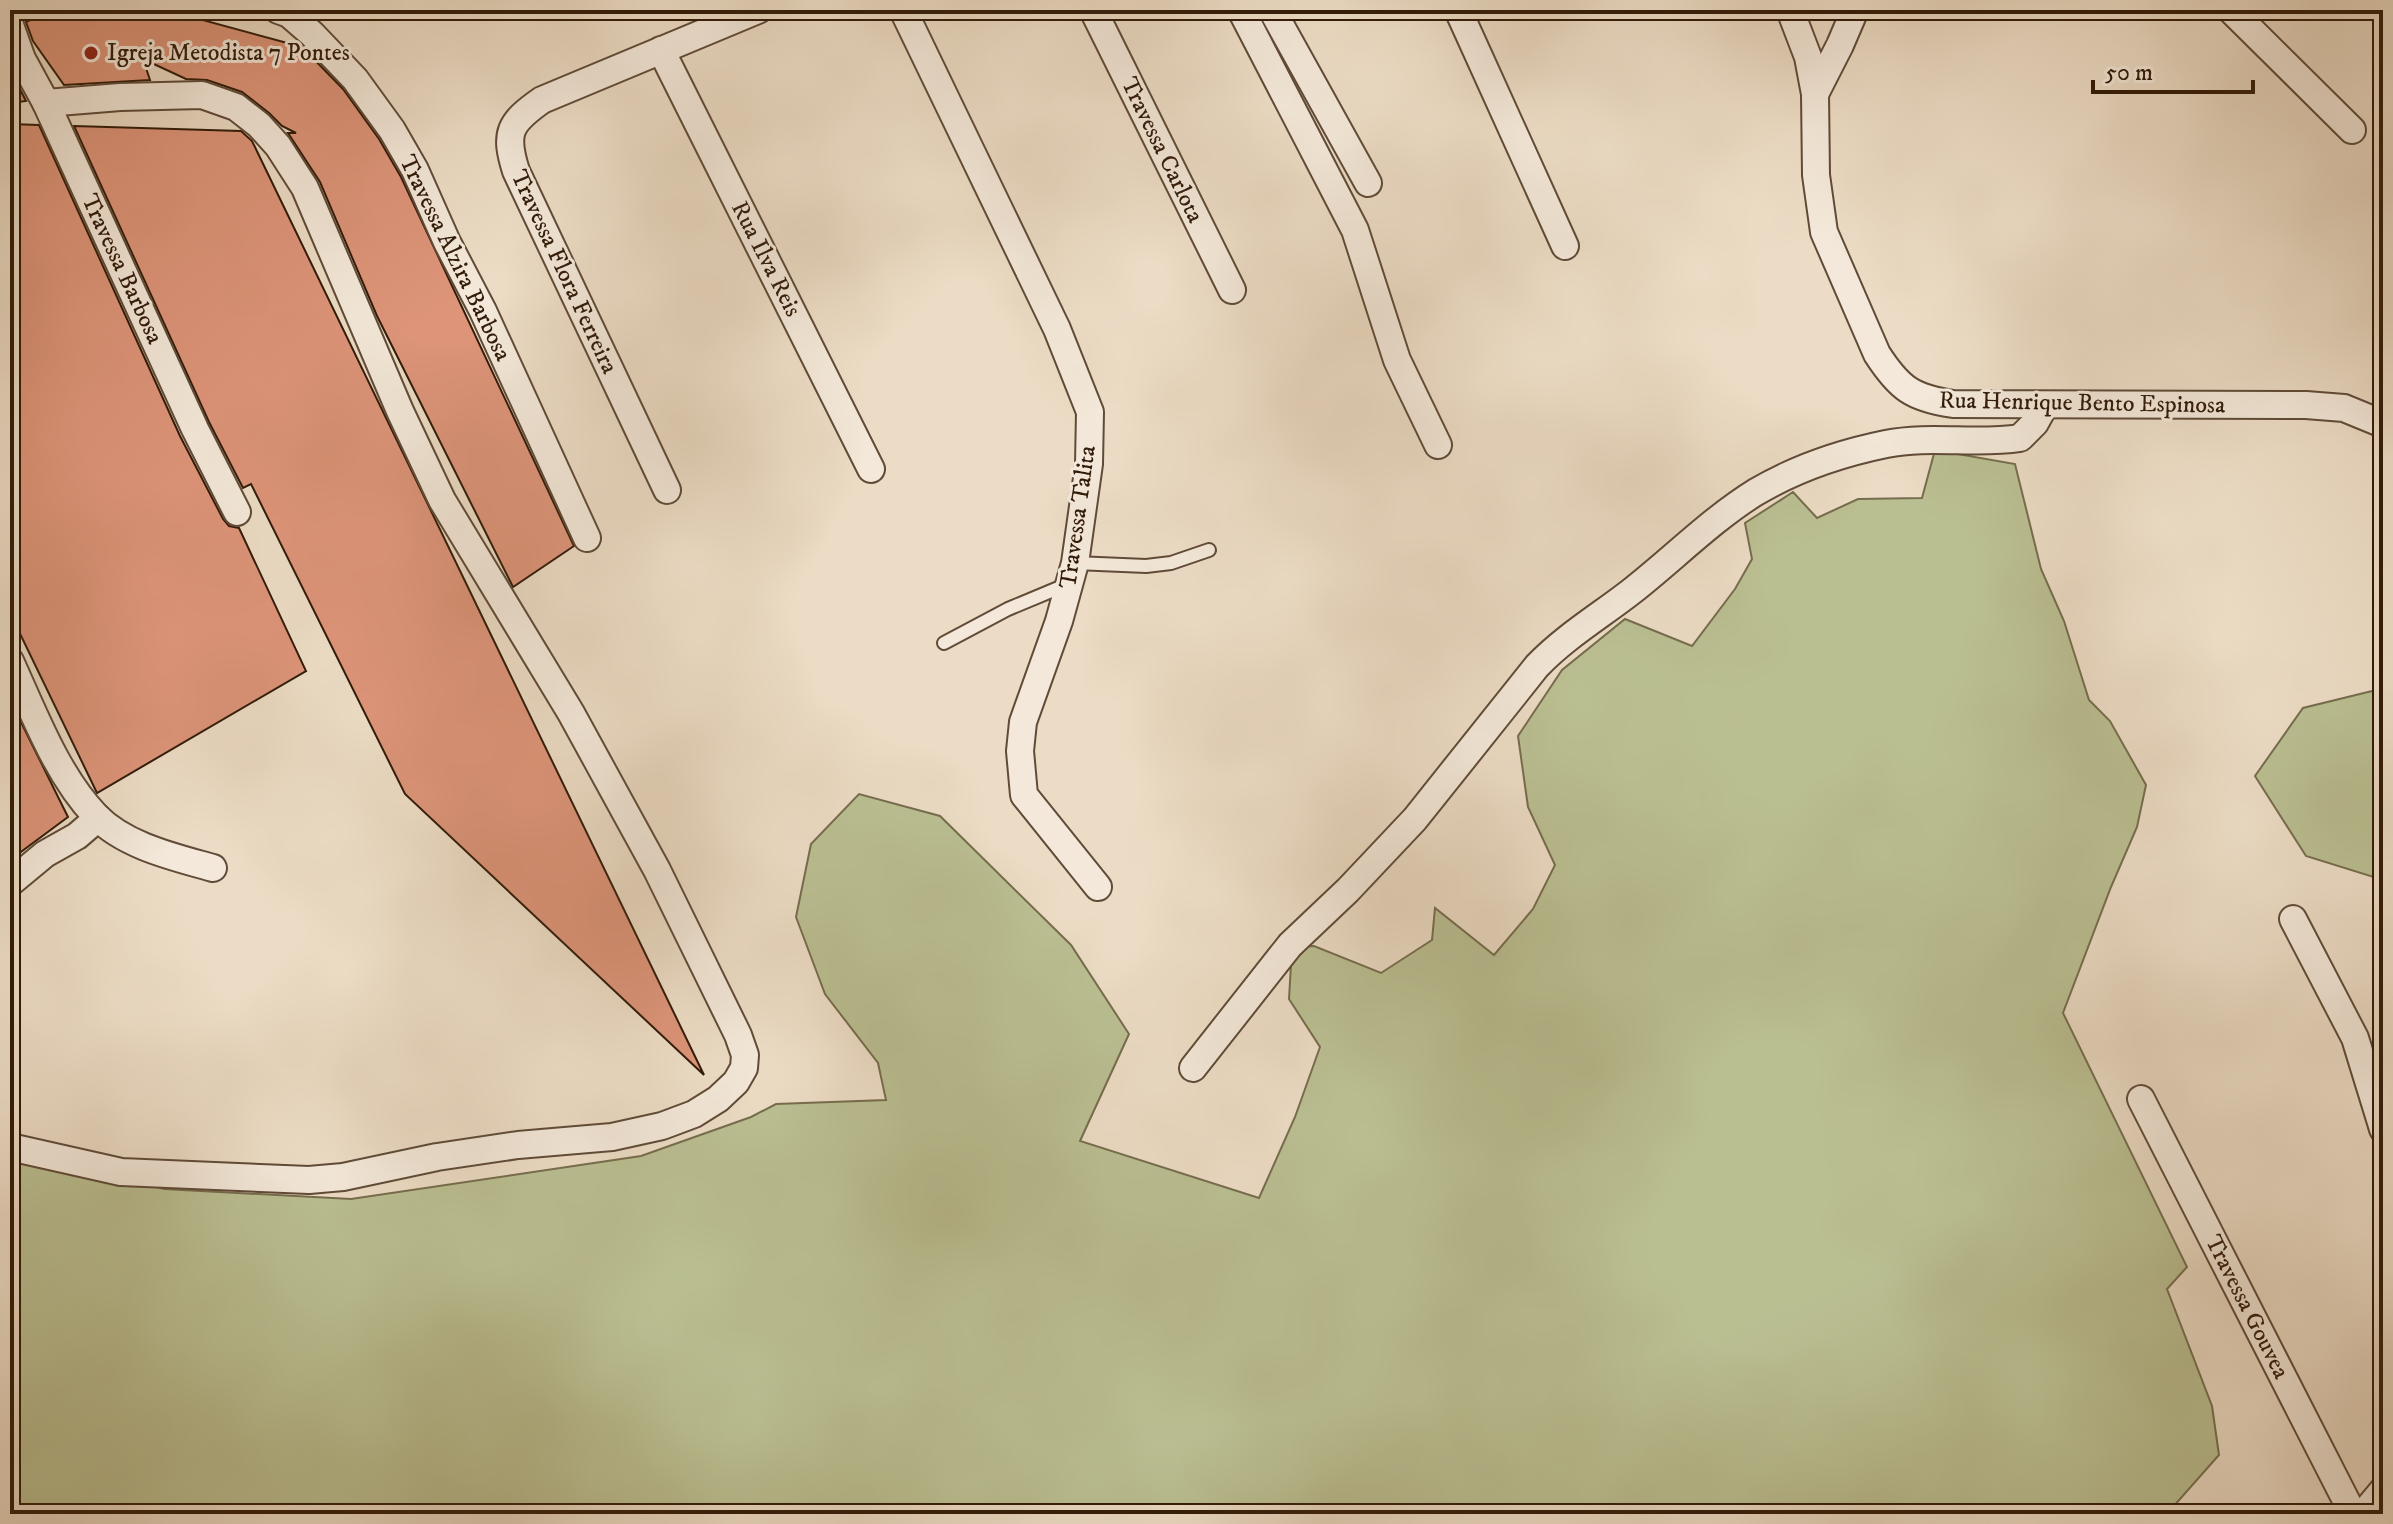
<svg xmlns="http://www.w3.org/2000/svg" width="2393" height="1524" viewBox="0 0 2393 1524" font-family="'IM FELL DW Pica',serif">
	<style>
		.green { fill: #babf92; stroke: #766d4e; stroke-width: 2 }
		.building { fill: #dd9479; stroke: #311b09; stroke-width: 2 }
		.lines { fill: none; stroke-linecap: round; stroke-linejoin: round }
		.service-casing { stroke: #604b38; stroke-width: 16 }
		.minor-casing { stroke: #604b38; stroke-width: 30 }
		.service { stroke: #f3e8d9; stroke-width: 12 }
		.minor { stroke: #f3e8d9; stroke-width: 26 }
		.poi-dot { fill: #8f2418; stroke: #f3e8d9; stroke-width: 3 }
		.labels { text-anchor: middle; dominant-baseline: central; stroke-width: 6; stroke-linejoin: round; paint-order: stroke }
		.poi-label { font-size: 24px; fill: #311b09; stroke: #f3e8d9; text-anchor: start }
		.street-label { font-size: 24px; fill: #311b09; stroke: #f3e8d9 }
	</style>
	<rect width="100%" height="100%" fill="#ecdcc5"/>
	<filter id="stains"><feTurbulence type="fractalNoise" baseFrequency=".0025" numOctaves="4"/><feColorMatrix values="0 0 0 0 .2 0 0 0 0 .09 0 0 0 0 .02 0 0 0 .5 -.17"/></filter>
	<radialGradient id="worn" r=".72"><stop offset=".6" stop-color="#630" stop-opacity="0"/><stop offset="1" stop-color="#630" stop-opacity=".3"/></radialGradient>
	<g class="green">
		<path d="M1935,450L2015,464L2041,569L2064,621L2089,700L2110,721L2146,785L2137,827L2111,887L2063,1013L2187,1267L2167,1289L2212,1406L2219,1455L2173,1507L2157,1514H10V1148L164,1189L351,1199L641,1156L751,1117L776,1104L886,1100L878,1063L825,994L796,917L811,844L859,794L940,816L1071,945L1129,1034L1080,1141L1259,1198L1295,1117L1320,1047L1289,999L1292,947L1314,946L1381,973L1432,940L1435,908L1494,955L1533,909L1555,865L1528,807L1518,736L1562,670L1625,619L1692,646L1735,589L1752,559L1745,523L1793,492L1817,518L1858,499L1922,498Z"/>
		<path d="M2372,691L2383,692V880L2306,856L2255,776L2303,708Z"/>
	</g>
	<g class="building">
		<path d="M51,10H166L302,47L343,89L379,139L401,177L574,546L513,587L377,316L320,182L288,133H296L282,126L269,113L242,92L207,80L186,79L143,59L150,80L64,85L33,41L26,22Z"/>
		<path d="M10,70L26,101L10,103Z"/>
		<path d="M10,124L39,125L180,436L223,519L229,526L239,528L306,671L97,793L10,613Z"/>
		<path d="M74,126L241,131L252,141L704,1075L405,794L251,484L243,488L209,422Z"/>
		<path d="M10,700L68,817L10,860Z"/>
	</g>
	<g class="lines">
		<g class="service-casing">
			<g id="service">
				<path d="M1075,563L1146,566L1171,563L1209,550"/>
				<path d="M944,643L1008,609L1068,584"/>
			</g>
		</g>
		<g class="minor-casing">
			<g id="minor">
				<path d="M278,10L289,14L312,34L355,79L392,130L415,170L447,242L483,311L587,538"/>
				<path d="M903,10L1057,329L1090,412L1089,464L1075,563L1059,621L1023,722L1020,751L1024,795L1098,887"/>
				<path d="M1093,10L1232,290"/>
				<path d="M1241,10L1355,230L1397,360L1438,445"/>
				<path d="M1272,10L1368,183"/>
				<path d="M1458,10L1565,246"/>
				<path d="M1790,10L1808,57L1815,94L1816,175L1824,232L1877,354C1899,388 1912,398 1953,404L2306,405L2344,408L2383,424"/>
				<path d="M2231,10L2352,130"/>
				<path d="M10,25L22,59L46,103L195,429L237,512"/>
				<path d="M661,50L871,469"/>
				<path d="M1815,94L1840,45L1855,10"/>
				<path d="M667,490L516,171C504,133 509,123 542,100L758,10"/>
				<path d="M10,661C34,713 56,774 96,816C125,846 174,857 213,868"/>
				<path d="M10,883L45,854L77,836L98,818"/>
				<path d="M2293,919L2355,1038L2383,1129"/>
				<path d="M1193,1068L1290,945L1348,890L1415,819L1537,666C1566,636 1600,616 1632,591C1674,558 1711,520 1756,492C1795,469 1842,453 1886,444C1930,435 1976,445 2020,438L2035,423L2045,405"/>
				<path d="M2141,1099L2353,1514"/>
				<path d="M10,1147L121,1172L309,1180L343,1177L437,1157L518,1145L612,1137L662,1126L694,1114L718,1099L736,1082L744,1068L745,1055L738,1035L657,870L571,713L442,500L400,411L305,188L278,146L259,125L236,107L202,95L120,97L46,103"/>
				<path d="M2363,1514L2383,1490"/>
			</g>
		</g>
		<use href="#service" class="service"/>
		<use href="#minor" class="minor"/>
	</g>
	<circle class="poi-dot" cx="91" cy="53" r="8"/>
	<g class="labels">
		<g class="poi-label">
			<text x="107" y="53">Igreja Metodista 7 Pontes</text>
		</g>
		<g class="street-label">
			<text transform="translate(1162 150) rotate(64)">Travessa Carlota</text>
			<text transform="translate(455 258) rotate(64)">Travessa Alzira Barbosa</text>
			<text transform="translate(766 259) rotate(63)">Rua Ilva Reis</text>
			<text transform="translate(122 269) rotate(65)">Travessa Barbosa</text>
			<text transform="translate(564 272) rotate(65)">Travessa Flora Ferreira</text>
			<text transform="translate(2082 403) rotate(1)">Rua Henrique Bento Espinosa</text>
			<text transform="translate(1078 517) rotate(-82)">Travessa Talita</text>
			<text transform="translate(2247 1307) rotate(63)">Travessa Gouvea</text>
		</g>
	</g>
	<rect width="2393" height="1524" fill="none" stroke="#ecdcc5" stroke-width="40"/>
	<rect x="12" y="12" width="2369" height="1500" fill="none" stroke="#311b09" stroke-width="4"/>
	<rect x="20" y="20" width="2353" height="1484" fill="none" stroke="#311b09" stroke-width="2"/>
	<path d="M2093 80v12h160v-12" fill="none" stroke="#311b09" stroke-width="4"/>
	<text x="2105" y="80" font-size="24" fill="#311b09" stroke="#f3e8d9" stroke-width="6" paint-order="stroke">50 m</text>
	<rect width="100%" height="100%" filter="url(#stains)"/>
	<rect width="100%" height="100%" fill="url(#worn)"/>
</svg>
